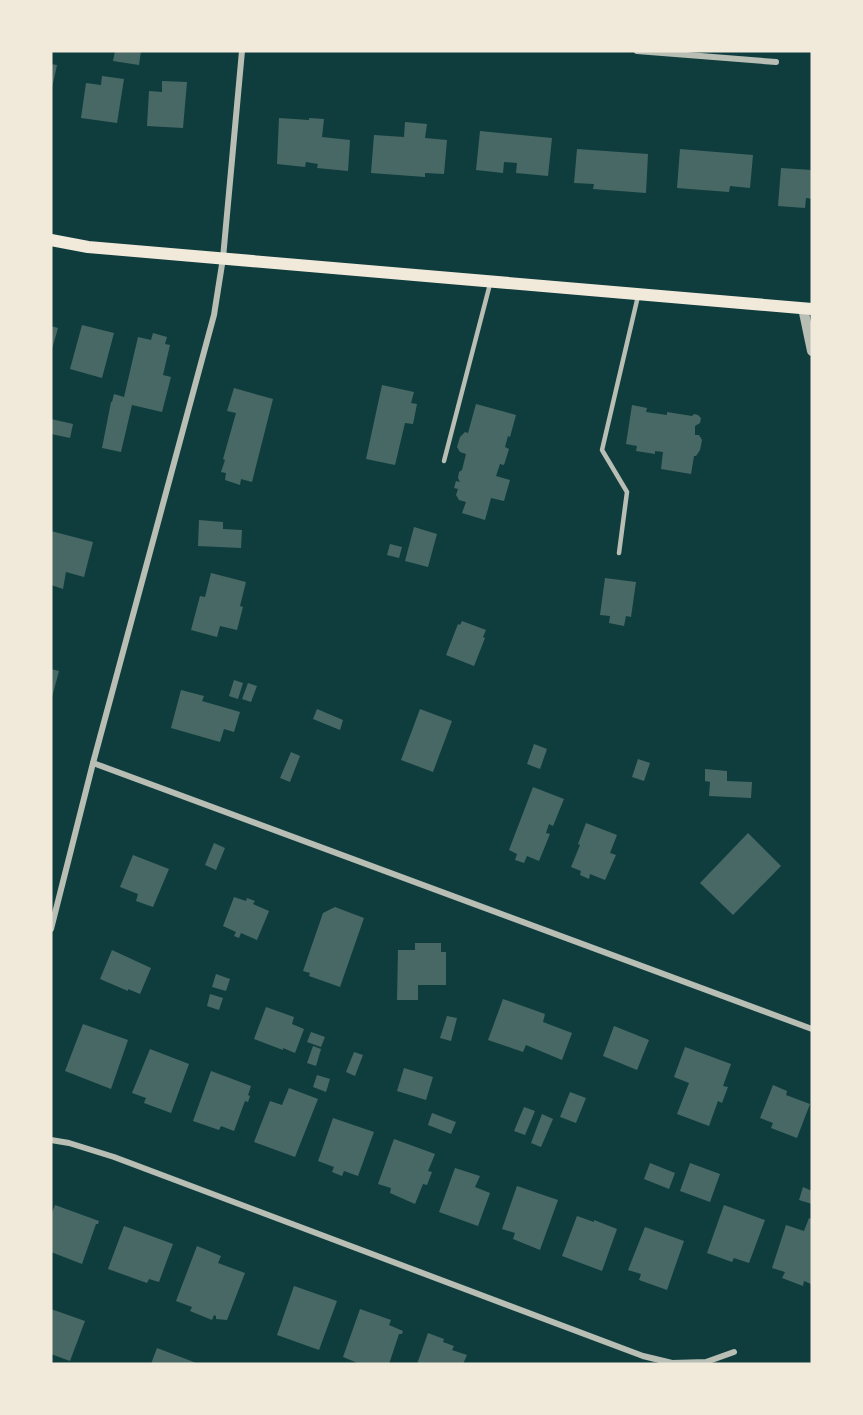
<svg xmlns="http://www.w3.org/2000/svg" width="863" height="1415" viewBox="0 0 863 1415" font-family="'Exo 2',sans-serif">
	<style>
		.building { fill: #486865 }
		.lines { fill: none; stroke-linecap: round; stroke-linejoin: round }
		.service { stroke: #b8beb3; stroke-width: 4.5 }
		.minor { stroke: #b8beb3; stroke-width: 6 }
		.tertiary { stroke: #b8beb3; stroke-width: 10 }
		.secondary { stroke: #f1e9da; stroke-width: 12 }
	</style>
	<rect width="100%" height="100%" fill="#0f3d3e"/>
	<g class="building">
		<path d="M115,51H141L139,65L113,61Z"/>
		<path d="M51,64L57,65L52,88H51Z"/>
		<path d="M102,76L124,79L117,123L81,118L86,83L101,85Z"/>
		<path d="M162,81L187,82L183,128L147,126L149,91L162,92Z"/>
		<path d="M279,118L309,120V118L324,119L322,137L350,140L348,171L317,168L318,164L306,162L305,167L277,164Z"/>
		<path d="M405,122L427,124L425,138L447,140L444,174L425,173V177L371,173L374,135L404,137Z"/>
		<path d="M480,131L552,138L548,176L516,173L517,163L504,162L503,173L476,170Z"/>
		<path d="M577,149L648,154L646,193L593,189L594,184L574,183Z"/>
		<path d="M680,149L753,155L750,188L730,186L729,192L677,188Z"/>
		<path d="M781,168L812,170V199L806,198L805,208L778,206Z"/>
		<path d="M82,325L114,333L102,378L70,369Z"/>
		<path d="M51,326L58,328L52,349H51Z"/>
		<path d="M153,333L167,337L165,344L170,345L163,375L171,377L162,412L132,405L121,452L102,448L111,402H112L114,394L124,397L138,337L151,340Z"/>
		<path d="M382,385L414,392L411,403L417,404L413,424L405,423L395,465L366,459Z"/>
		<path d="M234,388L273,399L252,482L241,479L240,485L225,480L226,473L221,472L225,460L223,459L236,413L227,411Z"/>
		<path d="M476,404L516,415L510,437L508,436L505,447L509,449L504,465L500,464L496,476L510,480L504,501L491,498L485,520L462,513L466,502L459,500L456,495L458,489L454,488L456,481L460,482L458,478L459,472L462,470L466,454L460,452L457,447L460,437L465,432L468,433Z"/>
		<path d="M632,405L647,408L646,412L667,415V412L692,416L694,414L698,415L701,418L700,423L695,426V435H699L702,440L700,450L696,456H694L691,474L661,469L663,452L655,451V454L636,451L637,446L626,444Z"/>
		<path d="M51,419L73,424L70,438L51,434Z"/>
		<path d="M199,520L223,522V529L242,530L241,548L198,546Z"/>
		<path d="M414,527L437,534L428,567L405,561Z"/>
		<path d="M51,531L93,542L84,577L66,572L63,589L51,585Z"/>
		<path d="M390,544L402,547L399,558L387,555Z"/>
		<path d="M211,573L246,582L240,606L243,607L237,630L220,626L217,637L191,630L200,596L205,597Z"/>
		<path d="M605,578L636,582L631,617L626,616L624,626L609,623L610,616L600,615Z"/>
		<path d="M462,621L486,630L483,637L485,638L474,666L446,655L458,624L460,625Z"/>
		<path d="M51,669L59,671L52,697H51Z"/>
		<path d="M234,680L243,683L238,699L229,696Z"/>
		<path d="M248,683L257,686L251,702L242,699Z"/>
		<path d="M181,690L204,696L202,701L240,712L234,732L224,729L220,742L171,728Z"/>
		<path d="M317,709L343,720L340,730L313,719Z"/>
		<path d="M420,709L452,721L433,772L401,760Z"/>
		<path d="M534,744L547,749L540,769L527,764Z"/>
		<path d="M291,752L300,756L290,782L280,778Z"/>
		<path d="M638,759L650,763L644,781L632,777Z"/>
		<path d="M705,769L727,771V781L752,782L751,798L709,796L710,782L705,781Z"/>
		<path d="M533,787L564,799L553,826L549,824L546,833L550,834L539,861L527,856L524,863L515,860L517,854L509,850Z"/>
		<path d="M586,823L617,835L610,853L616,855L605,880L590,874L589,879L580,875L581,871L571,867L580,845L578,844Z"/>
		<path d="M748,833L781,866L733,915L700,883Z"/>
		<path d="M214,843L225,848L216,870L205,865Z"/>
		<path d="M133,855L169,869L153,907L136,901L138,894L120,887Z"/>
		<path d="M234,897L246,901L247,898L255,901L253,904L269,911L257,940L241,933L239,938L234,936L236,932L223,926Z"/>
		<path d="M335,907L364,918L340,987L309,976L310,973L303,971L323,913Z"/>
		<path d="M415,943H441V952H446V985H418V1000H397L398,950H415Z"/>
		<path d="M112,950L151,968L140,994L128,989V991L100,979Z"/>
		<path d="M216,974L230,979L226,991L212,987Z"/>
		<path d="M210,994L223,998L219,1010L207,1006Z"/>
		<path d="M503,999L545,1014L543,1022L572,1033L562,1060L526,1045L523,1052L488,1040Z"/>
		<path d="M266,1007L294,1017L292,1024L304,1029L295,1053L283,1048V1050L254,1039Z"/>
		<path d="M447,1016L457,1018L451,1041L440,1038Z"/>
		<path d="M83,1024L128,1040L111,1089L65,1071Z"/>
		<path d="M614,1026L649,1040L637,1070L603,1056Z"/>
		<path d="M311,1032L325,1037L321,1047L307,1042Z"/>
		<path d="M313,1046L321,1049L316,1066L307,1063Z"/>
		<path d="M685,1047L731,1064L723,1086L728,1087L722,1103L718,1101L709,1126L677,1114L689,1083L674,1077Z"/>
		<path d="M150,1049L189,1064L171,1113L144,1103L146,1098L132,1093Z"/>
		<path d="M354,1052L363,1055L355,1076L346,1072Z"/>
		<path d="M404,1068L433,1077L426,1100L397,1091Z"/>
		<path d="M211,1071L251,1086L248,1095L250,1096L248,1102L245,1101L234,1131L221,1126L219,1130L193,1121Z"/>
		<path d="M317,1075L330,1079L326,1092L313,1087Z"/>
		<path d="M773,1085L787,1091L786,1095L810,1104L797,1138L771,1128L773,1123L760,1118Z"/>
		<path d="M289,1088L318,1099L295,1157L254,1142L270,1101L282,1105Z"/>
		<path d="M570,1092L586,1098L576,1123L560,1117Z"/>
		<path d="M524,1107L535,1111L525,1135L514,1131Z"/>
		<path d="M432,1113L456,1122L451,1134L428,1125Z"/>
		<path d="M542,1114L553,1119L541,1147L531,1143Z"/>
		<path d="M333,1118L374,1132L358,1176L344,1171L342,1176L332,1172L334,1167L318,1161Z"/>
		<path d="M394,1139L435,1154L428,1171L432,1172L427,1185L423,1184L415,1204L390,1193L391,1188L378,1184Z"/>
		<path d="M650,1163L675,1173L669,1189L644,1179Z"/>
		<path d="M690,1163L720,1174L710,1202L680,1191Z"/>
		<path d="M455,1168L480,1176L475,1187L490,1193L478,1226L439,1212Z"/>
		<path d="M517,1186L558,1200L540,1250L513,1239L515,1233L502,1229Z"/>
		<path d="M803,1187L812,1191V1204L799,1200Z"/>
		<path d="M55,1205L99,1221L98,1224H96L82,1264L51,1252V1215Z"/>
		<path d="M724,1205L765,1220L749,1263L734,1258L732,1262L707,1253Z"/>
		<path d="M577,1216L594,1222V1220L617,1229L602,1271L562,1256Z"/>
		<path d="M809,1218L812,1219V1281L811,1284L804,1281L803,1286L782,1278L785,1272L772,1268L786,1225L804,1231Z"/>
		<path d="M124,1226L173,1244L159,1282L149,1279L147,1283L108,1269Z"/>
		<path d="M645,1227L684,1241L667,1290L639,1280L641,1274L628,1270Z"/>
		<path d="M197,1246L221,1256L218,1263L245,1273L227,1320L216,1319V1316L214,1315L212,1320L190,1311L192,1307L176,1301Z"/>
		<path d="M294,1286L337,1301L319,1350L277,1335Z"/>
		<path d="M51,1309L85,1321L70,1361L51,1354Z"/>
		<path d="M360,1309L391,1320L389,1325L403,1331L402,1334H399L389,1364H360L343,1357Z"/>
		<path d="M428,1333L444,1339L443,1342L454,1346L452,1350L467,1355L463,1364H417Z"/>
		<path d="M157,1348L199,1364H151Z"/>
	</g>
	<g class="lines">
		<g class="service">
			<path d="M444,461L490,284"/>
			<path d="M619,553L627,492L602,450L638,296"/>
		</g>
		<g class="minor">
			<path d="M637,51L776,62"/>
			<path d="M93,763L812,1029"/>
			<path d="M51,929L93,763L214,315L223,258L242,51"/>
			<path d="M51,1140L69,1143L114,1157L643,1356L672,1363L706,1362L734,1352"/>
		</g>
		<path class="tertiary" d="M803,308L812,351"/>
		<path class="secondary" d="M51,240L88,247L812,309"/>
	</g>
	<rect width="863" height="1415" fill="none" stroke="#f1e9da" stroke-width="105"/>
</svg>
